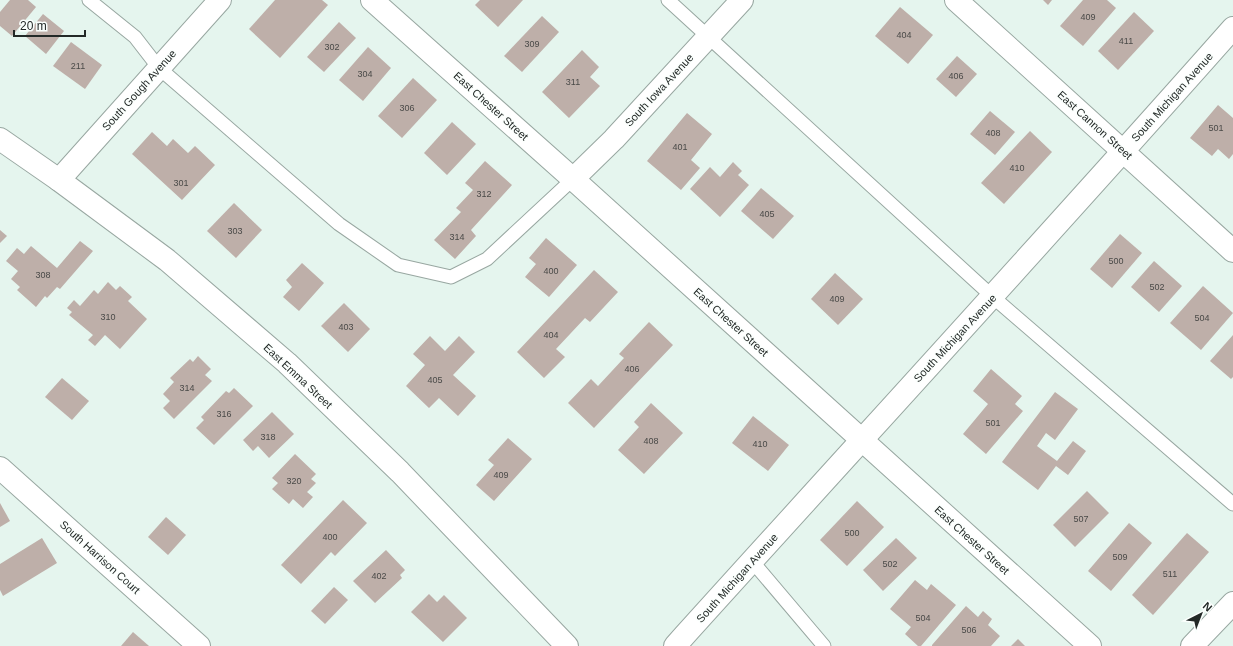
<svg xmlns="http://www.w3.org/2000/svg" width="1233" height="646" viewBox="0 0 1233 646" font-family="Arial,sans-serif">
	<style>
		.building { fill: #beafa9 }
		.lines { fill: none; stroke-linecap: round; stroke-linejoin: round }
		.lane-casing { stroke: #98a7a1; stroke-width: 15 }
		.street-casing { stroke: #98a7a1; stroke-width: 24 }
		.lane { stroke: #fff; stroke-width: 13 }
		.street { stroke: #fff; stroke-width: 22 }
		.labels { text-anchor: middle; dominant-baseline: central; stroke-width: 3; stroke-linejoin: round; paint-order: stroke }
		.number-label { font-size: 9px; fill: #4a4a48 }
		.street-label { font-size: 11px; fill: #232927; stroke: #fbfffd }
	</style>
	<rect width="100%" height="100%" fill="#e5f5ee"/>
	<g class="building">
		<path d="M10,0H28L36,7L12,36L0,26V12Z"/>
		<path d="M275,0H322L328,5L280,58L249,29Z"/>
		<path d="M480,0H523L498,27L475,5Z"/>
		<path d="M1043,0H1052L1048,5Z"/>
		<path d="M1083,0H1107L1116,8L1083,46L1060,26Z"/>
		<path d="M900,7L933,35L908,64L875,36Z"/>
		<path d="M1134,12L1154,31L1118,70L1098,51Z"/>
		<path d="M43,14L64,31L46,54L25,36Z"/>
		<path d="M542,16L559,32L522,72L504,56Z"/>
		<path d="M339,22L356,38L324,72L307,57Z"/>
		<path d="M71,42L102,65L85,89L53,66Z"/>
		<path d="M368,47L391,68L363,101L339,80Z"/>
		<path d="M582,50L599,67L590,77L600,86L569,118L542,92Z"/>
		<path d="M957,56L977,74L956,97L936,79Z"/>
		<path d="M413,78L437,100L402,138L378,116Z"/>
		<path d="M1218,105L1233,118V154L1229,159L1218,149L1212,156L1190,138Z"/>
		<path d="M990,111L1015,132L995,155L970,134Z"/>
		<path d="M687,113L712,134L691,160L700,168L681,190L647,161Z"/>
		<path d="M452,122L476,144L447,175L424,153Z"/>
		<path d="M1030,131L1052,152L1004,204L981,183Z"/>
		<path d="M152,132L167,146L173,139L188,153L195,146L215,165L182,200L132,154Z"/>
		<path d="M485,161L512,185L471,230L476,236L455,259L434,240L461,212L456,208L473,190L465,183Z"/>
		<path d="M733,162L742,171L738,175L749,185L720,217L690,189L710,167L720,177Z"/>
		<path d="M761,188L794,216L773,239L741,211Z"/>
		<path d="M234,203L262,230L236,258L207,231Z"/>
		<path d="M0,230L7,236L0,243Z"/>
		<path d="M1120,234L1142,253L1112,288L1090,269Z"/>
		<path d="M546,238L577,265L549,297L525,277L536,264L529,258Z"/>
		<path d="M80,241L93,251L60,289L57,287L47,298L45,296L36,307L17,290L20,287L11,279L18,271L6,261L17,248L24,254L31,246L57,268Z"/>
		<path d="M1154,261L1182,286L1159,312L1131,287Z"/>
		<path d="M302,263L324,283L299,311L283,297L292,287L286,280Z"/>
		<path d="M594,270L618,292L590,322L585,318L556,349L565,357L544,378L517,352Z"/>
		<path d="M835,273L863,299L838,325L811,299Z"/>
		<path d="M108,282L116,290L120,286L132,297L128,301L147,319L120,349L105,335L95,346L88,340L93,335L69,315L72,312L67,308L74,300L80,306L94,290L98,294Z"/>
		<path d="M1203,286L1233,313L1201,350L1170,323Z"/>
		<path d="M344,303L370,329L348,352L321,326Z"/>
		<path d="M649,322L673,345L594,428L568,403L591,379L598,386L624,358L619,354Z"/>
		<path d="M1233,335V377L1231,379L1210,361Z"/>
		<path d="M430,336L445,351L459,336L475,352L453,375L476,396L458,416L439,398L429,408L406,386L425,365L413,354Z"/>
		<path d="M198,356L211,369L205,375L212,381L174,419L163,408L170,401L163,394L174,382L170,378L190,359L193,362Z"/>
		<path d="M991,369L1022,396L1015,404L1023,411L986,454L963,434L988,404L973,391Z"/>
		<path d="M62,378L89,401L72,420L45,397Z"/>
		<path d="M234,388L253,406L214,445L196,428L204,420L201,417L226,391L229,393Z"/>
		<path d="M1055,392L1078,409L1055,440L1046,433L1037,446L1057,461L1073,441L1086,451L1068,475L1056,466L1038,490L1002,462Z"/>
		<path d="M651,403L683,433L644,474L618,450L639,427L634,422Z"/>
		<path d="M272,412L294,434L269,458L258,446L253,451L243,440Z"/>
		<path d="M753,416L789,445L768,471L732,443Z"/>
		<path d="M508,438L532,459L494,501L476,485L494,465L488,460Z"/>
		<path d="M295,454L316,474L311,479L316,483L307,492L313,497L303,508L293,499L289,504L272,489L278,483L272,478Z"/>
		<path d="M1087,491L1109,513L1075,547L1053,525Z"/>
		<path d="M343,500L367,523L335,556L331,552L301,584L281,565Z"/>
		<path d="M857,501L884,527L847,566L820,540Z"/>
		<path d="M0,503L10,521L0,527Z"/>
		<path d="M166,517L186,535L168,555L148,537Z"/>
		<path d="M1129,523L1152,543L1111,591L1088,571Z"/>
		<path d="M1187,533L1209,552L1153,615L1132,595Z"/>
		<path d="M42,538L57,563L3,596L0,590V564Z"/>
		<path d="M896,538L917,558L883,591L863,570Z"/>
		<path d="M386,550L405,570L400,575L402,578L375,603L353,581Z"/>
		<path d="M915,580L927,590L931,584L956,605L921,646H918L905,634L911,627L890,609Z"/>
		<path d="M334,587L348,600L325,624L311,611Z"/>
		<path d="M429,594L437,602L444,595L467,618L443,642L411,612Z"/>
		<path d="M966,606L978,617L983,611L992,619L988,625L1000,636L991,646H932V645Z"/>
		<path d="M133,632L149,646H121Z"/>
		<path d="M1018,639L1025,646H1011Z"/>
	</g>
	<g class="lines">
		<g class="lane-casing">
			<g id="lane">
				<path d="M89,0L135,37L159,68L339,224L398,265L451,277L487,259L573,179"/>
				<path d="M668,0L993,297L1233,504"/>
				<path d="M752,561L824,646"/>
			</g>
		</g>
		<g class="street-casing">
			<g id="street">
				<path d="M372,0L573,179L1090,646"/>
				<path d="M956,0L1233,251"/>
				<path d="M0,139L59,180L167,260L287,363L400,472L567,646"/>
				<path d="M573,179L614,139L742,0"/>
				<path d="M59,180L220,0"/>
				<path d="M0,468L199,646"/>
				<path d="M675,646C861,440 1049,236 1233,28"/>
				<path d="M1192,646L1233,603"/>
			</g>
		</g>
		<use href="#lane" class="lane"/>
		<use href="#street" class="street"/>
	</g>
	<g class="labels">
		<g class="number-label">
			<text x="1088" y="17">409</text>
			<text x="904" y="35">404</text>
			<text x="1126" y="41">411</text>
			<text x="532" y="44">309</text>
			<text x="332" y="47">302</text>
			<text x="78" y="66">211</text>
			<text x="365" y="74">304</text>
			<text x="956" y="76">406</text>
			<text x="573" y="82">311</text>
			<text x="407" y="108">306</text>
			<text x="1216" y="128">501</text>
			<text x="993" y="133">408</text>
			<text x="680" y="147">401</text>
			<text x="1017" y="168">410</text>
			<text x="181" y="183">301</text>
			<text x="484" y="194">312</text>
			<text x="767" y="214">405</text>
			<text x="235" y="231">303</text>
			<text x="457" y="237">314</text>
			<text x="1116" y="261">500</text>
			<text x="551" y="271">400</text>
			<text x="43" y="275">308</text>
			<text x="1157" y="287">502</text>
			<text x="837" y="299">409</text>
			<text x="108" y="317">310</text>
			<text x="1202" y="318">504</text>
			<text x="346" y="327">403</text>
			<text x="551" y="335">404</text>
			<text x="632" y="369">406</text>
			<text x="435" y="380">405</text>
			<text x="187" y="388">314</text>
			<text x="224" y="414">316</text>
			<text x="993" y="423">501</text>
			<text x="268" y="437">318</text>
			<text x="651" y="441">408</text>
			<text x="760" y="444">410</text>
			<text x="501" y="475">409</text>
			<text x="294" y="481">320</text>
			<text x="1081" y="519">507</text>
			<text x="852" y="533">500</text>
			<text x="330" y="537">400</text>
			<text x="1120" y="557">509</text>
			<text x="890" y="564">502</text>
			<text x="1170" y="574">511</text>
			<text x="379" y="576">402</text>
			<text x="923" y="618">504</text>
			<text x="969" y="630">506</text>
		</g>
		<g class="street-label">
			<text transform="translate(139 90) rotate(-48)">South Gough Avenue</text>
			<text transform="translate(659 90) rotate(-47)">South Iowa Avenue</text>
			<text transform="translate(1172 97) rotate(-48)">South Michigan Avenue</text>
			<text transform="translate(491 106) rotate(42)">East Chester Street</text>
			<text transform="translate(1095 125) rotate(42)">East Cannon Street</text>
			<text transform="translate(731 322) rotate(42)">East Chester Street</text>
			<text transform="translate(955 338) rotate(-47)">South Michigan Avenue</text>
			<text transform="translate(298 376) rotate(43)">East Emma Street</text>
			<text transform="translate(972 540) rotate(42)">East Chester Street</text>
			<text transform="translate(100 557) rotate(42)">South Harrison Court</text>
			<text transform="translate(737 578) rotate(-48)">South Michigan Avenue</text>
		</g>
	</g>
	<g transform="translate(1201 614) rotate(42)" stroke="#fbfffd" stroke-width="3" paint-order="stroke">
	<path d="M0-3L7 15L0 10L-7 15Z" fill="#232927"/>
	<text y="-6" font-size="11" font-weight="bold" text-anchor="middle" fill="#232927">N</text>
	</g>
	<path d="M14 30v6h71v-6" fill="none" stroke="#232927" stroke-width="2"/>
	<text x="20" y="30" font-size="12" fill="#232927" stroke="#fbfffd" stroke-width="3" paint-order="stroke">20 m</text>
</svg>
